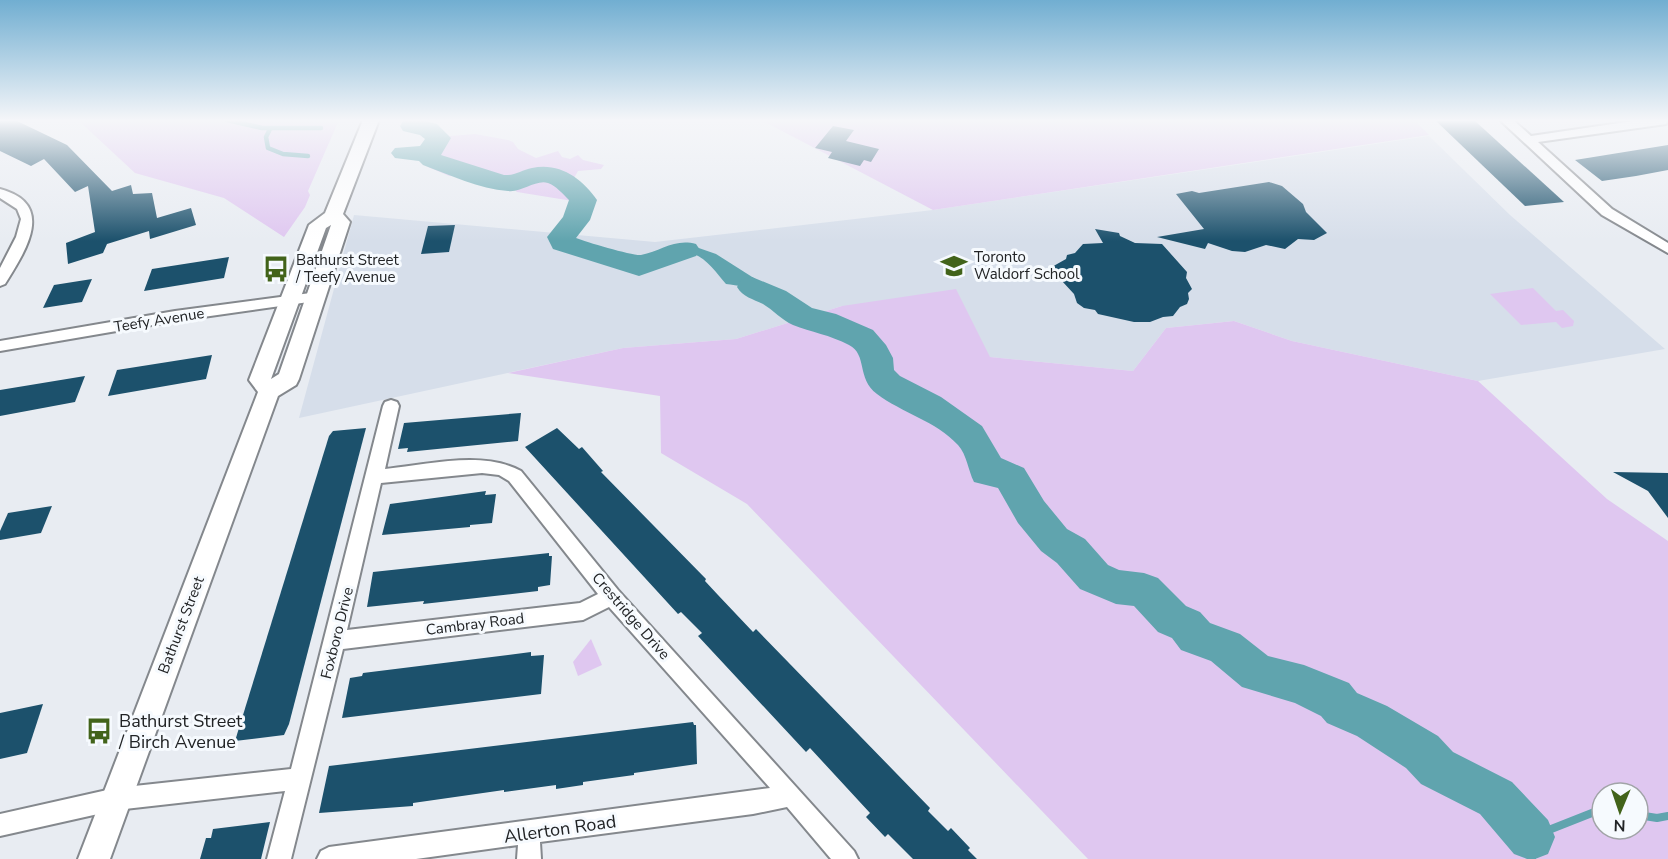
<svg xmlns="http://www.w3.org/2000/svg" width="1668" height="859" viewBox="0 0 1668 859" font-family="'Nunito Sans',sans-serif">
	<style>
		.built { fill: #d6deea }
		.green { fill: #dfc7f0; fill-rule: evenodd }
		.water { fill: #60a4ae }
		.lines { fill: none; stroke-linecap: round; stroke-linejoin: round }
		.stream-far1 { stroke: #60a4ae; stroke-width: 4.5 }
		.stream { stroke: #60a4ae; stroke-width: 8 }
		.river { fill: #60a4ae; fill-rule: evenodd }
		.building { fill: #1c516c }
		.street-casing { stroke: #84888d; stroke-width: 4 }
		.secondary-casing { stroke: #84888d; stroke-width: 4 }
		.street { fill: #fff; fill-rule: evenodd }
		.secondary { fill: #fff; fill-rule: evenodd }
		.labels { text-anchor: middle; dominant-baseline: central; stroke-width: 6; stroke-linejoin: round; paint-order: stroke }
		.poi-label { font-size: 15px; fill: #212325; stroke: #f6fafe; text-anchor: start }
		.street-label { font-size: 15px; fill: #212325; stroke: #f6fafe }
		.near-poi-label { font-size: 18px; fill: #212325; stroke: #f6fafe; text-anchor: start }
		.near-street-label { font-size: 18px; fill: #212325; stroke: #f6fafe }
	</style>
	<rect width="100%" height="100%" fill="#e8ecf2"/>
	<path class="built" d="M1429,136L1510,215L1665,349L1478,381L1292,341L1234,321L1166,328L1133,371L990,357L842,306L736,339L623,348L299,418L354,215L655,242L933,210Z"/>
	<g class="green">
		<path d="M78,120H339L308,191L310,195L305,207L284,237L224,198L135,173Z"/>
		<path d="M761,120H1414L1429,135L933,210Z"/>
		<path d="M432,128L450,136L475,134L508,140L513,142L518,149L536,158L558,151L562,157L570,159L578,155L583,160L604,165L601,169L578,171L574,178L569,181L588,199L579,202L517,192L509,185L497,181L460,175L449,176L428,167L423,158L412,153L430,145V136L425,131Z"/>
		<path d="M1533,288L1556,311L1563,310L1574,321L1573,326L1562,328L1556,322L1521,325L1490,294Z"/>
		<path d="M956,289L990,357L1133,371L1166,328L1234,321L1292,341L1478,381L1607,499L1668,541V859H1088L747,504L661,453L660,396L508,373L623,348L736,339L842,306ZM1602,793H1638V829H1602Z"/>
		<path d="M591,639L602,665L578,676L573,662Z"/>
	</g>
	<path class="water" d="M588,199C588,218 567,225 567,241L643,258L680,246H693L716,254L796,305V309L785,311C774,293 745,286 726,284C714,270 700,248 678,253C670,255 665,263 658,265C646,268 634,262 621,266L616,259L602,257L592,259L554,246L555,236L570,223L579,202Z"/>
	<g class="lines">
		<g class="stream-far1">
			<path d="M227,120L262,128H321"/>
			<path d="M270,129L266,137L268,148L283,154L308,156"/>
		</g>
		<g class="stream">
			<path d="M1638,815L1657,818L1668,816"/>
			<path d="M1532,859L1531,837L1602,809"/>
		</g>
		<g class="river">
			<path d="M421,120L437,124L451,138L441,155L504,175C514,176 522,170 532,168C559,162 582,178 597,200L590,220L576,238C586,242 633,256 641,255C661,251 675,238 696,244L700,250L696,256L639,276L553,249L547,237L563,217L569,200C563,194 556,186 548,183C536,179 521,193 508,191C479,189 450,175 423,165L419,161L395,158L391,153L395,148L420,146L425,139L420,135L403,131L400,126L403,121Z"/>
			<path d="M752,277L786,291L812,308L836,314L873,330L886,345L893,358L894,370L900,376L941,397L982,426L1001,458L1024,468L1044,501L1067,529L1085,539L1108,565L1119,570L1144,573L1158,578L1186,606L1200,612L1210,623L1240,634L1268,656L1304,665L1349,683L1357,693L1387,706L1438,736L1453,752L1512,782L1548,820L1555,837L1548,854L1535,859H1527L1514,854L1480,814L1421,784L1406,768L1357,736L1327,723L1321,716L1295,703L1242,687L1211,661L1181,650L1172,638L1158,632L1134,606L1116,604L1080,589L1057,563L1041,551L1018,523L998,488L974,482C968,470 967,455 958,445C936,421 902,413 877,394C856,378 868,355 849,345C830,335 811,332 793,325C782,320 773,310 763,304C753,299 743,297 737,287L741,280Z"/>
		</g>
	</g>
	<g class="building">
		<path d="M0,120H15L67,145L112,191L131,185L133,194L152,193L157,218L191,208L196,225L150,239L149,231L107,244L103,253L68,264L66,243L95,232L88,186L75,192L44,159L31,166L0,151Z"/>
		<path d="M1435,120H1474L1564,202L1525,206Z"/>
		<path d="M833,126L854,130L846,141L879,149L871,162L864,160L860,166L828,158L832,152L815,148Z"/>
		<path d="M1668,145V170L1636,176L1602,181L1575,160Z"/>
		<path d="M1269,182L1282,186L1303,204L1306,212L1327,233L1314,240L1298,239L1285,249L1266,245L1245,252L1232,251L1208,243L1205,249L1157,237L1204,229L1176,194L1192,191L1199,193Z"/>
		<path d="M455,225L449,252L421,254L428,226Z"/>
		<path d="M1095,229L1119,233L1120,236L1135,243L1162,244L1187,272L1186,278L1192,289L1188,293L1189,299L1187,304L1180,307L1173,316L1163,317L1150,322H1134L1098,314L1095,310L1084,308L1077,303L1074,294L1050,268L1066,259L1067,255L1075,253L1083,244L1103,243Z"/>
		<path d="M229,257L224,278L144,291L152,269Z"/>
		<path d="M92,279L82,302L43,308L54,285Z"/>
		<path d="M212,355L206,379L108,396L117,370Z"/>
		<path d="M85,376L75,402L0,416V390Z"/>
		<path d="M521,413L518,441L407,452L408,448L398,449L404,423Z"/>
		<path d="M366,428L289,724L284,735L235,741L329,436L333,431Z"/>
		<path d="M557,428L579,449L582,447L603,471L601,472L706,579L705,581L718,595L753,632L756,629L930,808L928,811L948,831L951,828L970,848L968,850L977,859H913L888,834L885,837L866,817L870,813L810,748L806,752L698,636L702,633L681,612L678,614L525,447Z"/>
		<path d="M1613,472L1668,473V518L1648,491Z"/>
		<path d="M486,491L485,495L496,494L492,523L470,525V527L382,535L390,504Z"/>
		<path d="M52,506L41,533L0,540V531L8,513Z"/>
		<path d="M549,553V556H552L550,585L538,587V591L423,604L424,601L367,607L373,572Z"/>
		<path d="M531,652V656L544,655L541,694L342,718L350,678L362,676L363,673Z"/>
		<path d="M43,704L27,753L0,759V713Z"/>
		<path d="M693,722L694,725H696L697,764L634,773V775L583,782V785L556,789V785L504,792V790L413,803V806L319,813L329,766Z"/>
		<path d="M270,822L261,859H200L206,838H211L213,829Z"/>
	</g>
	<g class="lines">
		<g class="street-casing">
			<g id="street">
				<path d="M1500,120H1513L1531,136L1640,120H1668L1666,124L1538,142L1612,209L1668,243V253L1602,215Z"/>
				<path d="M0,189C57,204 25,252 5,284L0,286V268L16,237L21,219L17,209L0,198Z"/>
				<path d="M318,292L325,297L323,300L175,321L0,351V341L175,311Z"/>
				<path d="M391,400L397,402L399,406L385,469C428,465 482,450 521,471L618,590L854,851L858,859H831L787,807L753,814L540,842L541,859H517L518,845L416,859H317L321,851L329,847L770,788L609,607L583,620L343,649L291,859H267L285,791L116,810L0,836V814L116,788L291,769L383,406L385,402ZM482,473L499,475L509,481L598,594L580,603L347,630L381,483Z"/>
			</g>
		</g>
		<g class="secondary-casing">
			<path id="secondary" d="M363,120H379L343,214L350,222L299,379L296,385L278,396L110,859H78L258,392L249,380L309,225L325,213ZM331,225L279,374L271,379L326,228Z"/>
		</g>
		<use href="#street" class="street"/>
		<use href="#secondary" class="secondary"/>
	</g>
	<linearGradient id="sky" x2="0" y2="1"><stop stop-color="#71aed1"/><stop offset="0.5" stop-color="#f5f6f9"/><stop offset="1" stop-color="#f5f6f9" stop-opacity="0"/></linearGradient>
	<rect width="1668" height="241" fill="url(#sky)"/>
	<defs>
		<g id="school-bare" transform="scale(2.07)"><path d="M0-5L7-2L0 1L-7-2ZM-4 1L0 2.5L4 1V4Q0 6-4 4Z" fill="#42631a" stroke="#f6fafe" stroke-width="2.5" paint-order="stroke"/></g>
		<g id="bus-bare" transform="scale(2.07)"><path d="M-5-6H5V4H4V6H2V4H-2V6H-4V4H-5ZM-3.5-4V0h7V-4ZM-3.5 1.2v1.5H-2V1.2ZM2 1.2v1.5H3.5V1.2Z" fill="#42631a" stroke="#f6fafe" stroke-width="2.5" paint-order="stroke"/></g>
	</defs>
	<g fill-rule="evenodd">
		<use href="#school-bare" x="954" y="266"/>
		<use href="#bus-bare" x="276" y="269"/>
		<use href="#bus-bare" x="99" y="731"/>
	</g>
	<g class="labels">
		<g class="poi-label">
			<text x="974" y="257">Toronto<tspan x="974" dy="17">Waldorf School</tspan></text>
			<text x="296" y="260">Bathurst Street<tspan x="296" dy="17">/ Teefy Avenue</tspan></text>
		</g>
		<g class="street-label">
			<text transform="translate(159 320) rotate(-9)">Teefy Avenue</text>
			<text transform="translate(631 616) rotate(49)">Crestridge Drive</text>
			<text transform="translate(475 624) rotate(-7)">Cambray Road</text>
			<text transform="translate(181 625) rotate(-69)">Bathurst Street</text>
			<text transform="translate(337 633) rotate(-76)">Foxboro Drive</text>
		</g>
		<g class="near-poi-label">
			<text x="119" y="721">Bathurst Street<tspan x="119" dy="21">/ Birch Avenue</tspan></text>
		</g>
		<g class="near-street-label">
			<text transform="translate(560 829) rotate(-8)">Allerton Road</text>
		</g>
	</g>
	<g transform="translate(1620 811) rotate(182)"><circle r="28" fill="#f6fafe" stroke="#a1a4a7" stroke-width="1.5"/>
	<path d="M0-4.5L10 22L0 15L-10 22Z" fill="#42631a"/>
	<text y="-9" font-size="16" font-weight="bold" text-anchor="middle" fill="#212325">N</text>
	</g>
</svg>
